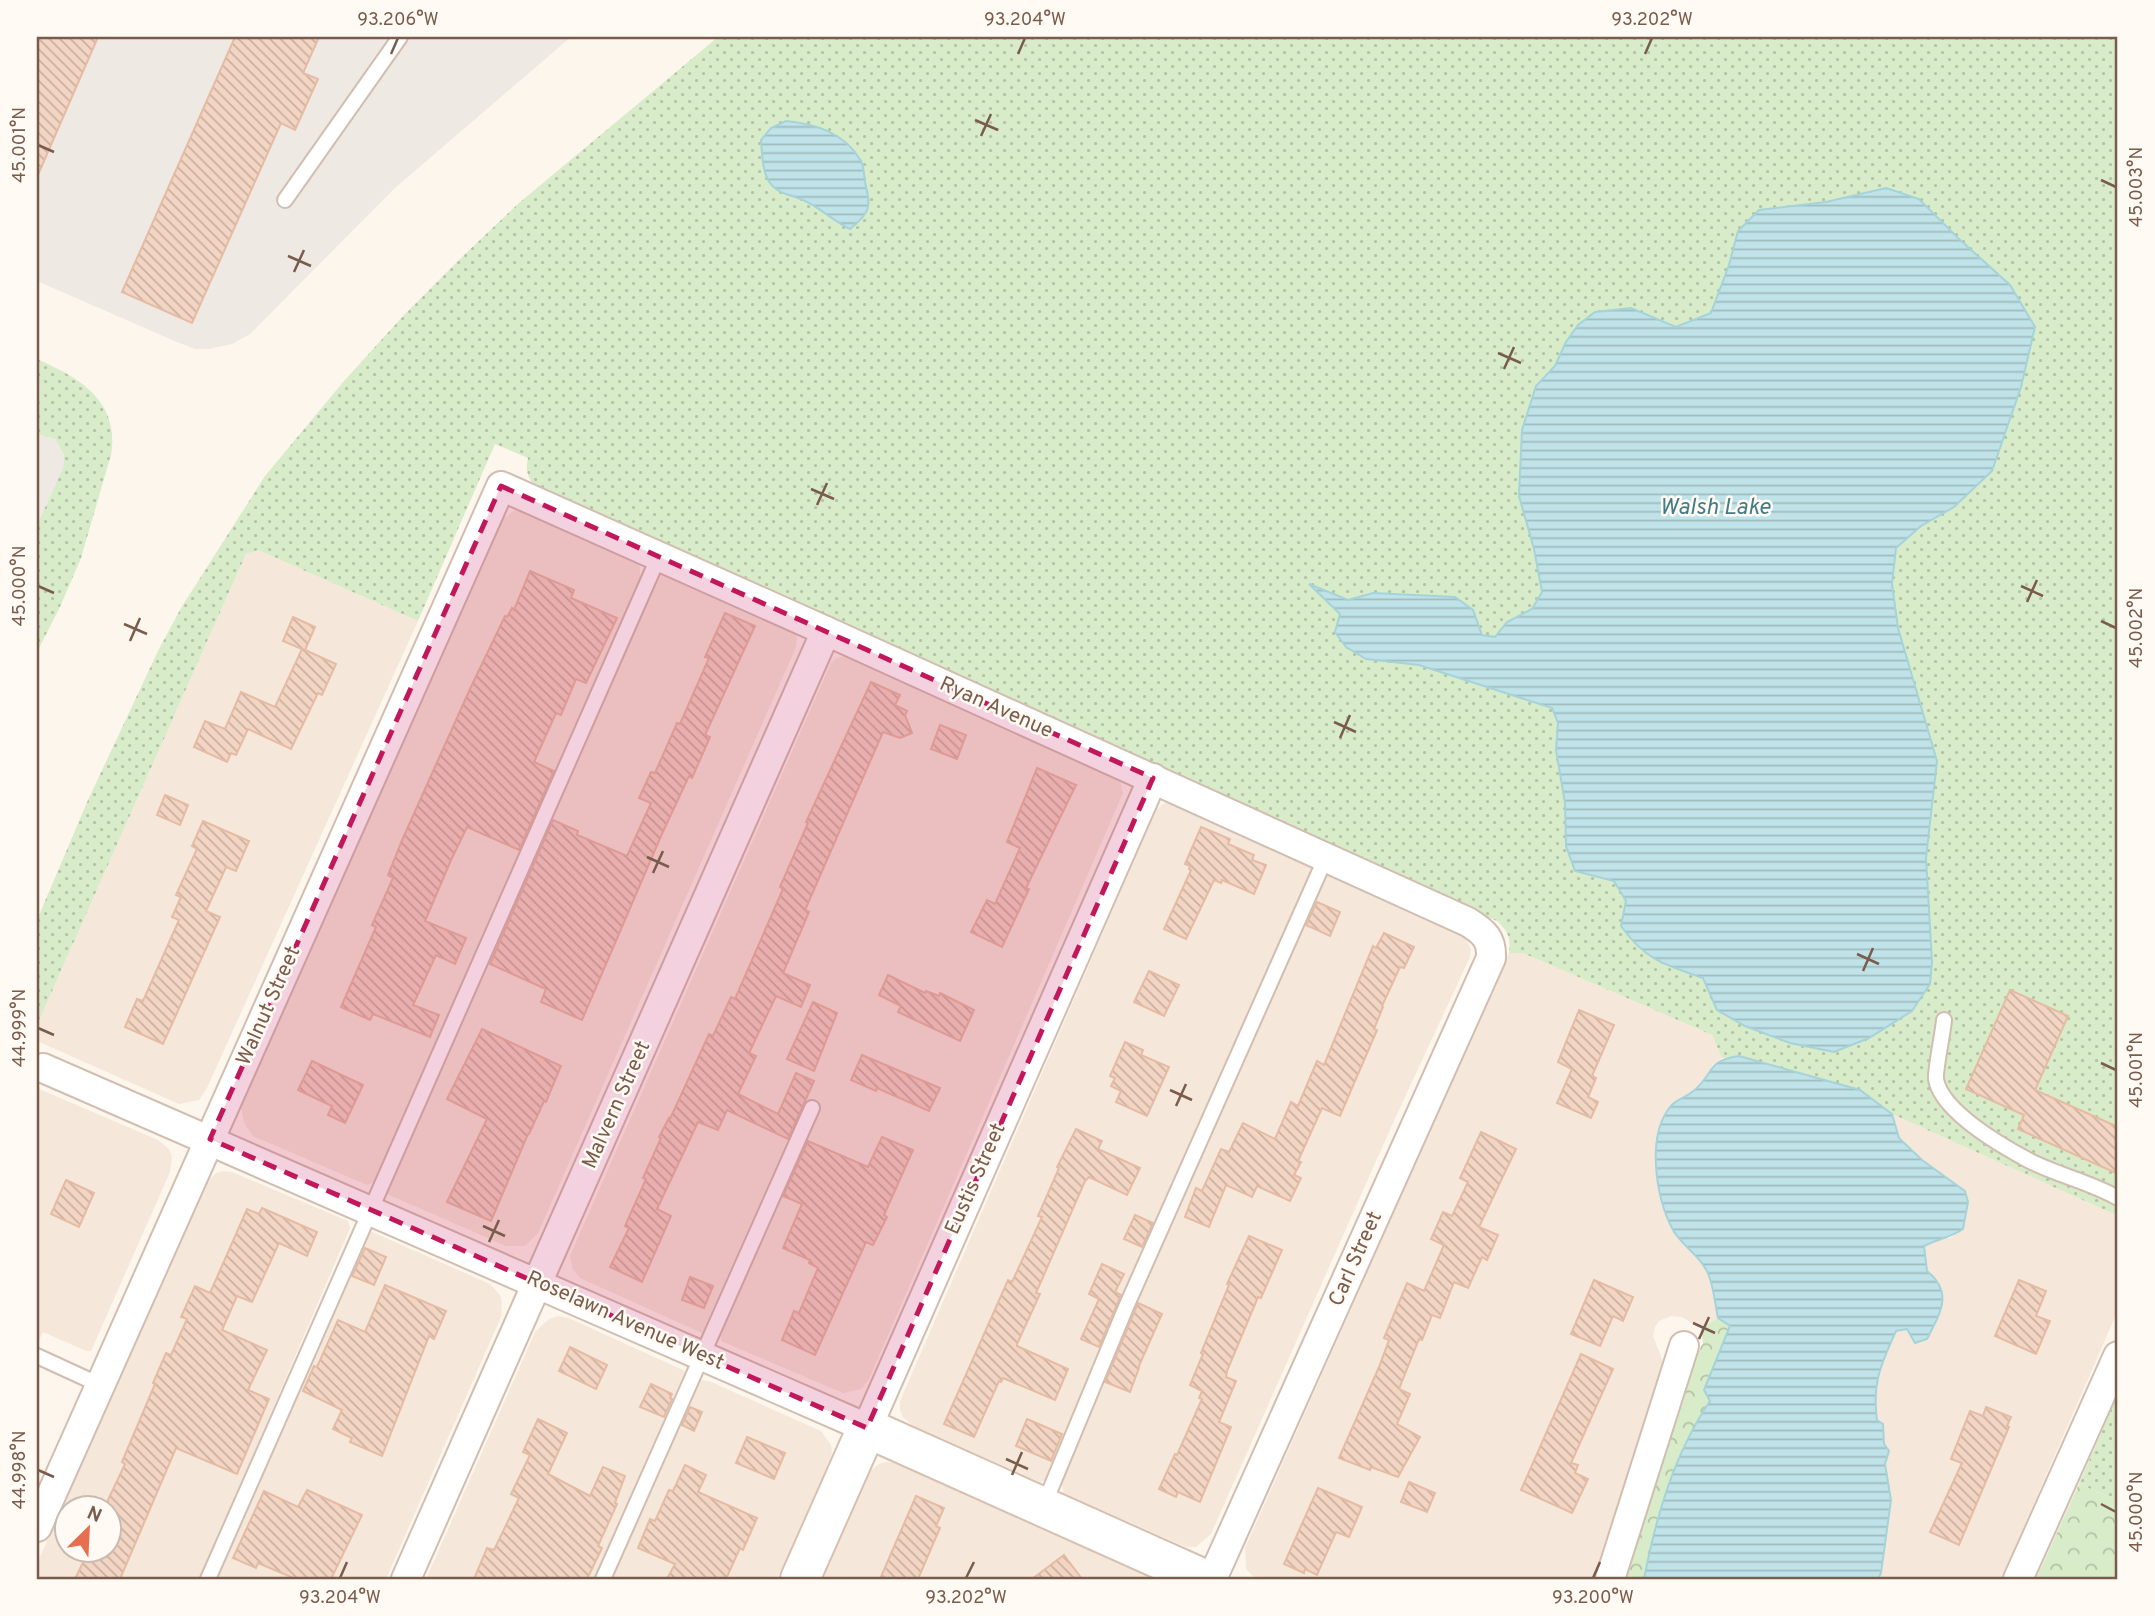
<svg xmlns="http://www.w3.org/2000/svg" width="2155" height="1616" viewBox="0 0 2155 1616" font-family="Overpass,sans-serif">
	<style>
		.residential { fill: #f5e8da; fill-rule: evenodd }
		.industrial { fill: #efe9e4 }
		.grass { fill: url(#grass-dots) }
		.forest { fill: url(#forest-crowns) }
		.water { fill: url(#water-rules); stroke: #a5d3da; stroke-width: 2 }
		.building { fill: url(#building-back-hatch); stroke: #e6bba3; stroke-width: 2 }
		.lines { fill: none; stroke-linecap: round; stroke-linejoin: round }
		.lane-casing { stroke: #d1beb0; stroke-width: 18 }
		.street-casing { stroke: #d1beb0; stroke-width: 32 }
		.secondary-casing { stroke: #d6c0b0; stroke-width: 42 }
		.lane { stroke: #fff; stroke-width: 14 }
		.street { stroke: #fff; stroke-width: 28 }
		.secondary { stroke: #fff; stroke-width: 38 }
		.marked { fill: #c2185b; fill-opacity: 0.2; stroke: #c2185b; stroke-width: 5; stroke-dasharray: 14 9; stroke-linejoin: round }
		.ticks { fill: none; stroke: #7a5c4d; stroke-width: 2.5 }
		.labels { text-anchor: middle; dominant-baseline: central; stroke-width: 5; stroke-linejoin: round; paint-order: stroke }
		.street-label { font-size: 21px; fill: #7a5c4d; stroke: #fffaf3 }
		.water-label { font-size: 23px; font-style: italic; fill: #437c86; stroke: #fffaf3 }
		.neatline { fill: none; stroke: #7a5c4d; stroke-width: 2.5 }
		.ticks-label { font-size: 18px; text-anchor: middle; fill: #7a5c4d }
	</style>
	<defs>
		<pattern id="grass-dots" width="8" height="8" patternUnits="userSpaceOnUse" patternTransform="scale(1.75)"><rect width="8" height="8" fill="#d8ecc9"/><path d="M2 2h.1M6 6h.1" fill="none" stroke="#b4c2a5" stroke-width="1.8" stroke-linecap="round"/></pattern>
		<pattern id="forest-crowns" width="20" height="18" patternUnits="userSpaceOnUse" patternTransform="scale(1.75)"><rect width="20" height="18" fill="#d8ecc9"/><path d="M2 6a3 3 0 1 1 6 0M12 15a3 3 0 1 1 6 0" fill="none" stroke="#b4c2a5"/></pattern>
		<pattern id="water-rules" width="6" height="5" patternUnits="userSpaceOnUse" patternTransform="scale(1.75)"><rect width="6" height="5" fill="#bfe3e8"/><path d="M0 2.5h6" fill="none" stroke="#a0bbbe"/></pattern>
		<pattern id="building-back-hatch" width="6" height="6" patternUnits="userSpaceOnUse" patternTransform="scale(1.75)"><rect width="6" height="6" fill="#f3d5c3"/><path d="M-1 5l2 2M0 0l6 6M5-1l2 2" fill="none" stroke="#cab0a1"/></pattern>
	</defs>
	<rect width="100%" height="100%" fill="#fdf6ec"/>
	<g class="residential">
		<path d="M519,510L527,512L639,561L641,580L518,863L374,1182L367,1185L253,1136L244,1123L241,1108L502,520L513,511Z"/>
		<path d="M258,550L418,621L207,1088L199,1100L179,1104L37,1041V1025L246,554Z"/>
		<path d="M667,572L793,628L797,634L796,647L538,1233L525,1246H506L387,1194L385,1186L659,576Z"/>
		<path d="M850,654L1119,777L1123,793L869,1379L861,1389L843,1393L721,1341V1330L818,1108L804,1103L702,1333L580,1278L573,1269L570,1256L831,663L835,659Z"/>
		<path d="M1171,801L1313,862L1286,934L1045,1480L1040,1482L914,1427L903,1417L900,1410V1401L1156,810L1161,805Z"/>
		<path d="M1326,869L1461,930L1471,949L1470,957L1392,1125L1211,1534L1196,1547H1186L1063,1493L1062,1481L1139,1295L1277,988Z"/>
		<path d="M1509,953H1523L1712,1035L1722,1058L1713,1064L1704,1083L1671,1105L1662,1121L1656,1148L1673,1230L1709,1273L1718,1318L1701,1328L1682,1317L1671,1316L1659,1321L1655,1327L1653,1336L1664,1364L1665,1377L1596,1579H1256L1246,1569L1245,1548Z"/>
		<path d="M37,1088L158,1140L169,1149L172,1157L170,1172L91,1351H86L43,1332L39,1340L37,1339Z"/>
		<path d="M1892,1114L2118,1216V1310L2001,1579H1878L1881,1573L1891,1500L1885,1464L1888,1451L1884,1444L1883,1424L1877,1420L1874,1395L1882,1362L1896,1331L1907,1329L1934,1277L1927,1271L1924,1246L1939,1238H1950L1963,1229L1968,1202L1965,1191L1922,1160L1899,1138Z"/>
		<path d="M223,1171L232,1172L348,1221L350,1228L200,1579H37V1564L205,1184L216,1173ZM66,1508H108V1550H66Z"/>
		<path d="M370,1231L490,1284L500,1295L502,1302L501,1317L386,1579H214L365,1235Z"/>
		<path d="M558,1316L569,1318L685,1371L594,1579H426L535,1332L549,1319Z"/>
		<path d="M700,1380L709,1381L821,1431L831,1445L832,1452L830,1460L777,1579H610L696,1383Z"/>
		<path d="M887,1462L894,1463L1154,1579H822L870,1471L880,1463Z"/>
	</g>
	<g class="industrial">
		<path d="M37,37H571L395,188L250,334L232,344L209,349H195L177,342L37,281Z"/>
		<path d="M37,383L40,385L38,434L55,439L64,455L63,468L37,525Z"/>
	</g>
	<g class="grass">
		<path d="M718,37H2118V1216L1892,1114L1860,1090L1740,1056L1722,1058L1712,1035L1523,953H1509C1511,938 1508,931 1497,921L538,488C528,480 525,471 528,458L495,444L418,621L258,550L246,554L37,1025V920L88,800L158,651L181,608L265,476L344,381L404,315L464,255L519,203Z"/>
		<path d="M37,359C80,378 120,401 111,455L81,558L60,607L37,652V525L63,468L64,455L55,439L38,434L40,385L37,383Z"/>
		<path d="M2118,1394V1501L2079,1484Z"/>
	</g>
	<g class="forest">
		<path d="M1718,1318L1730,1326L1704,1390L1710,1401C1674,1454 1656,1517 1644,1579H1622L1652,1480L1696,1356L1703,1343L1701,1328Z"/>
		<path d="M2079,1484L2118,1501V1579H2036Z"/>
	</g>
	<g class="water">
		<path d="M786,121C816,124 845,133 861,161C864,167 864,175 865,182C871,207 871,212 850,229C831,220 817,204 798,198C787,194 777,193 770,183C762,172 762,152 761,140L771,128Z"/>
		<path d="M1886,188L1919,199L1958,238L2010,285L2035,327L2021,387L1992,471L1954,507L1921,526L1896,548L1892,584L1898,628L1937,761L1926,858L1932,962L1930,984L1912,1011L1869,1038L1834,1052L1790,1043L1745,1026L1717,1010L1703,978C1665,965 1645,960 1621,926L1626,901L1614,881L1575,871L1566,846L1565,803L1556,750L1558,723L1552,708L1419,665L1366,659L1346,647L1335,632L1340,614L1309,584L1348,600L1373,593L1455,597L1473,610L1482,635L1495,637L1507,622L1532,609L1542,592L1534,549L1519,496L1522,430L1536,386L1555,366L1566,342L1578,325L1595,312L1631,308L1676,327L1711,313L1729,265L1738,231L1759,210L1826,202Z"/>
		<path d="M1739,1056L1860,1090L1892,1114L1899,1138L1922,1160L1965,1191L1968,1202L1963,1229C1950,1238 1937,1239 1924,1246L1927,1271C1954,1293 1940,1313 1927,1339L1915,1343L1907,1329L1896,1331C1881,1364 1872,1383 1877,1420L1883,1424L1884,1444L1889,1451L1885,1464L1891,1500L1881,1573L1878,1579H1644C1656,1517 1674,1454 1710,1401L1704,1390L1730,1326L1718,1318C1715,1304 1714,1289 1709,1276C1703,1258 1682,1246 1673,1230C1656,1198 1646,1137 1670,1107C1675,1100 1686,1097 1692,1092C1716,1074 1704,1061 1739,1056Z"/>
	</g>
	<g class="building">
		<path d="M37,37H98L37,177Z"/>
		<path d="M235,37H319L303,73L318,79L295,130L281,123L192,323L122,292Z"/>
		<path d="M530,571L574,590L571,598L617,618L586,683L576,679L561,715L556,713L534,762L554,771L519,850L467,827L451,860L425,921L466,938L455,964L436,955L413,1005L439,1015L430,1037L373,1014L370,1020L341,1007L376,927L372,925L393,878L388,875L403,838L470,689L505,616L507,617L512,608L514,610Z"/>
		<path d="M725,613L755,626L705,735L710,737L692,778L689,776L661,836L582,1020L541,1002L546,989L490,964L553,820L578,831L577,835L627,856L651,803L639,798L651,772L655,773L677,723L680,724L709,658L705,657Z"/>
		<path d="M293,617L315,627L305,650L336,664L322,695L318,693L291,749L248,729L236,755L231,753L227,762L194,747L205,721L225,729L241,692L275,707L302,649L283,641Z"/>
		<path d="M871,682L900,695L895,705L907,711L905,715L912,733L900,738L883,732L805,910L809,912L783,973L810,985L801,1007L776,996L749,1053L756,1056L738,1094L778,1114L796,1073L814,1081L788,1139L727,1110L718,1130L698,1122L657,1209L671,1216L642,1282L610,1267L629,1228L625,1226L646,1179L643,1178L661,1138L659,1137L669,1118L670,1119L709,1034L713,1036L731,997L735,999L783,889L780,887L808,823L806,822Z"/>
		<path d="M940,725L966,735L957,759L931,749Z"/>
		<path d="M1037,768L1076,785L1026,888L1029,889L1002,947L971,932L987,900L995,904L1020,848L1007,842Z"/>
		<path d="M165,795L188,805L180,825L157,815Z"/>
		<path d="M203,821L249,841L236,871L226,867L206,911L220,917L163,1044L125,1027L137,999L143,1001L179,920L172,917L181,897L176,895L197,849L192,846Z"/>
		<path d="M1201,827L1230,839L1228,844L1254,855L1252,860L1266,865L1254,894L1222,880L1221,883L1214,880L1186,939L1164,929L1191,870L1189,869L1190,866L1185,864Z"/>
		<path d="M1317,902L1340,912L1330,936L1306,925Z"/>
		<path d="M1384,933L1414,947L1404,968L1400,967L1382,1006L1383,1007L1374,1029L1377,1030L1340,1116L1322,1108L1298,1161L1301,1162L1294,1175L1301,1178L1290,1201L1257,1186L1252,1197L1226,1185L1209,1227L1185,1217L1196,1188L1202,1191L1221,1149L1229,1152L1243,1123L1275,1139L1291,1102L1298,1106L1317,1061L1324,1065L1373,946L1376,948Z"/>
		<path d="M1149,971L1179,985L1164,1016L1134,1002Z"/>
		<path d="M888,975L925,993L926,991L939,996L940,993L974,1010L960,1041L898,1012L901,1006L879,995Z"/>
		<path d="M2010,990L2068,1016L2035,1090L2118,1127V1174L2018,1129L2024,1115L1966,1089Z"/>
		<path d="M813,1002L837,1013L814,1071L787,1059Z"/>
		<path d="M1579,1010L1614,1025L1592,1076L1596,1078L1588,1097L1598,1102L1591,1118L1557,1103L1572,1069L1558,1062Z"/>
		<path d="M482,1029L561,1066L546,1102L544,1101L529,1134H528L491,1221L447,1202L487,1119L447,1099Z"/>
		<path d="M1125,1042L1143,1050L1141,1055L1169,1067L1147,1116L1116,1102L1121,1091L1111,1086L1115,1078L1110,1076Z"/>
		<path d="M862,1055L940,1088L929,1111L877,1088L876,1091L851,1080Z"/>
		<path d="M312,1061L363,1085L345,1123L328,1115L332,1106L298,1090Z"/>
		<path d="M1076,1129L1102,1141L1098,1149L1140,1168L1127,1195L1089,1177L1085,1181L1036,1293L1040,1294L1017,1344V1346L1068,1369L1055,1400L1003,1378L1001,1382L999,1381L974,1437L944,1424L1008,1280L1012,1282L1042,1217L1038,1216L1059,1168L1057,1167Z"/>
		<path d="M1481,1132L1516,1149L1479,1227L1498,1235L1487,1260L1482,1257L1468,1288L1454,1282L1440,1318L1432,1315L1422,1340L1419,1339L1399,1389L1410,1394L1397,1424L1420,1437L1398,1477L1371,1467L1370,1470L1339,1458L1379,1367L1389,1340L1384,1338L1407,1283L1424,1291L1444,1245L1431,1239L1443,1212L1452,1216L1468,1182L1460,1178Z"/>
		<path d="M882,1137L913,1150L884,1215L887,1217L873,1245L866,1242L815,1355L782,1340L794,1311L799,1313L818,1268L809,1263L810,1260L783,1248L802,1204L783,1196L808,1141L868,1167Z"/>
		<path d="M66,1180L94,1193L79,1227L51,1214Z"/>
		<path d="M262,1208L317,1232L307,1256L279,1243L252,1302L237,1296L222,1330L267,1350L248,1390L269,1399L237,1474L176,1448L120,1579H75L89,1550H108V1500L125,1464L122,1462L155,1384L153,1383L166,1353L171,1355L187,1319L181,1317L195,1286L210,1293L247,1209L259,1214Z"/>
		<path d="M1135,1215L1153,1223L1142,1247L1124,1239Z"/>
		<path d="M1249,1236L1282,1250L1261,1298L1258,1297L1227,1371L1226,1377L1236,1381L1219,1422L1231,1427L1200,1502L1178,1492L1176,1497L1159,1489L1175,1454L1177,1455L1202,1399L1199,1398L1202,1391L1190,1385L1203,1354L1201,1353L1229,1285L1227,1284Z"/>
		<path d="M365,1248L386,1257L374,1285L352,1276Z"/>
		<path d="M1102,1264L1124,1274L1115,1292L1121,1295L1099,1347L1081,1339L1099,1299L1089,1294Z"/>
		<path d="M690,1277L713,1286L704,1308L682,1300Z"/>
		<path d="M1594,1280L1633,1297L1623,1321L1613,1316L1600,1346L1571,1334Z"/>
		<path d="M2019,1280L2046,1291L2036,1316L2050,1321L2036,1354L1995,1336Z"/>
		<path d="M385,1285L446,1311L434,1339L429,1336L382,1456L350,1442L352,1438L333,1429L342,1410L303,1391L314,1366L317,1367L338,1320L365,1332Z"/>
		<path d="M1138,1303L1162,1314L1138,1368H1139L1130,1392L1105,1382Z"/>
		<path d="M570,1347L607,1365L596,1389L559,1371Z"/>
		<path d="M1581,1354L1613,1369L1571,1463L1578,1465L1575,1473L1588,1479L1572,1513L1521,1490Z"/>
		<path d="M651,1384L672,1394L670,1398L672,1399L664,1417L640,1407Z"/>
		<path d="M690,1407L702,1412L694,1431L682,1425Z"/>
		<path d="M1986,1407L2011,1417L2007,1426L2009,1427L1959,1545L1930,1532L1962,1463L1951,1459L1970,1411L1983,1416Z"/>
		<path d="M538,1419L567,1433L548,1474L590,1496L603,1467L625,1476L615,1503L617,1504L598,1546L602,1548L587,1579H474L487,1548L494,1550L519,1498L511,1494L530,1455L523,1452Z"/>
		<path d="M1027,1419L1062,1434L1051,1461L1016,1446Z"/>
		<path d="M747,1437L785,1453L774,1479L736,1463Z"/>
		<path d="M685,1465L706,1475L698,1492L757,1518L743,1550L740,1548L726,1579H667L675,1564L638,1548L650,1519L655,1521L669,1490L673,1491Z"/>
		<path d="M1409,1482L1435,1493L1427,1512L1401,1502Z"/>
		<path d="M1318,1488L1362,1507L1349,1537L1336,1532L1317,1575L1305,1569L1304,1573L1284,1564Z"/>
		<path d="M307,1490L362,1515L331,1579H296L258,1563L256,1568L233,1558L264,1491L298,1507Z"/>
		<path d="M916,1496L944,1508L936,1526L940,1528L918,1579H880Z"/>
		<path d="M1064,1555L1082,1579H1032Z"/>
	</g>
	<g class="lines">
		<g class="lane-casing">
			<g id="lane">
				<path d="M285,200L400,37"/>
				<path d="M1944,1020C1943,1033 1935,1070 1936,1079C1941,1111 2002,1146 2028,1160C2057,1175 2090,1182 2118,1198"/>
				<path d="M37,1356L100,1385"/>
				<path d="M1043,1507L1126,1307L1326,857"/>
				<path d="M208,1579L659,556"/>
				<path d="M603,1579L812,1108"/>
			</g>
		</g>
		<g class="street-casing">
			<g id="street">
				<path d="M43,1068L867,1428L1153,778"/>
				<path d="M37,1527L501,486L826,631L1468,922C1484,932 1492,939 1491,958L1212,1579"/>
				<path d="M406,1579L826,631"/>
				<path d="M1610,1579L1684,1346"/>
				<path d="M2018,1579L2118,1356"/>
			</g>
		</g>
		<g class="secondary-casing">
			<path id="secondary" d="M800,1579L867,1428L1204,1579"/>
		</g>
		<use href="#lane" class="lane"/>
		<use href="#street" class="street"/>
		<use href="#secondary" class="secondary"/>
	</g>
	<path class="marked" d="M501,486L1153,778L867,1428L210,1139Z"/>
	<path class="ticks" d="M391,54L398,38M1018,54L1025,38M1645,54L1652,38M975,120L998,130M981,136L991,114M38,145L54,152M2101,180L2116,187M288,256L311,266M294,272L304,250M1498,353L1521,363M1504,369L1514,347M811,489L834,499M817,505L827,483M38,586L54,593M2021,586L2043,596M2027,602L2037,580M2101,621L2116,628M124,624L147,634M130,641L140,618M1334,722L1356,732M1340,738L1350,715M647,857L669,867M653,873L663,851M1857,954L1879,964M1863,971L1873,948M38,1028L54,1035M2101,1063L2116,1070M1170,1090L1192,1100M1176,1106L1186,1084M483,1226L505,1236M489,1242L499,1220M1693,1323L1715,1333M1699,1339L1709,1317M1006,1459L1028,1469M38,1470L54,1477M1012,1475L1022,1452M2101,1504L2116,1512M340,1578L347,1562M966,1578L974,1562M1593,1578L1600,1562"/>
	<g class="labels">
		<g class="street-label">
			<text transform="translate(996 708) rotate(24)">Ryan Avenue</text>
			<text transform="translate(269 1006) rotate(-66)">Walnut Street</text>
			<text transform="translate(617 1105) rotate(-66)">Malvern Street</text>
			<text transform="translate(976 1179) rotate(-66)">Eustis Street</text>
			<text transform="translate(1356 1259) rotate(-66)">Carl Street</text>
			<text transform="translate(625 1321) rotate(24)">Roselawn Avenue West</text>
		</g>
		<g class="water-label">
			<text x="1715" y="508">Walsh Lake</text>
		</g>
	</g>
	<rect width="2155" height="1616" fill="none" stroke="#fffaf3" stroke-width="77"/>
	<g transform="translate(88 1529) rotate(24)"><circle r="33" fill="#fffaf3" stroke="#cabbb1" stroke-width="2"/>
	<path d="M0-5L12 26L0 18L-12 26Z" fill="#e76f51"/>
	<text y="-10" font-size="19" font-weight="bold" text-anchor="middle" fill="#7a5c4d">N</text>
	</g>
	<rect x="38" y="38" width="2078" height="1540" class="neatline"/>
	<g class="ticks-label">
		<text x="398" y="25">93.206°W</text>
		<text x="1025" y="25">93.204°W</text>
		<text x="1652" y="25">93.202°W</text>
		<text transform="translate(19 145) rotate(-90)" y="6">45.001°N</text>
		<text transform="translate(2136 187) rotate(-90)" y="6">45.003°N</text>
		<text transform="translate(19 586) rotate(-90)" y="6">45.000°N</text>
		<text transform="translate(2136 628) rotate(-90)" y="6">45.002°N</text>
		<text transform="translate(19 1028) rotate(-90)" y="6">44.999°N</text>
		<text transform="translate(2136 1070) rotate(-90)" y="6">45.001°N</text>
		<text transform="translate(19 1470) rotate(-90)" y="6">44.998°N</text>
		<text transform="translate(2136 1512) rotate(-90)" y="6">45.000°N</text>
		<text x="340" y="1603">93.204°W</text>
		<text x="966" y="1603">93.202°W</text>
		<text x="1593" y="1603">93.200°W</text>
	</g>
</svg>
